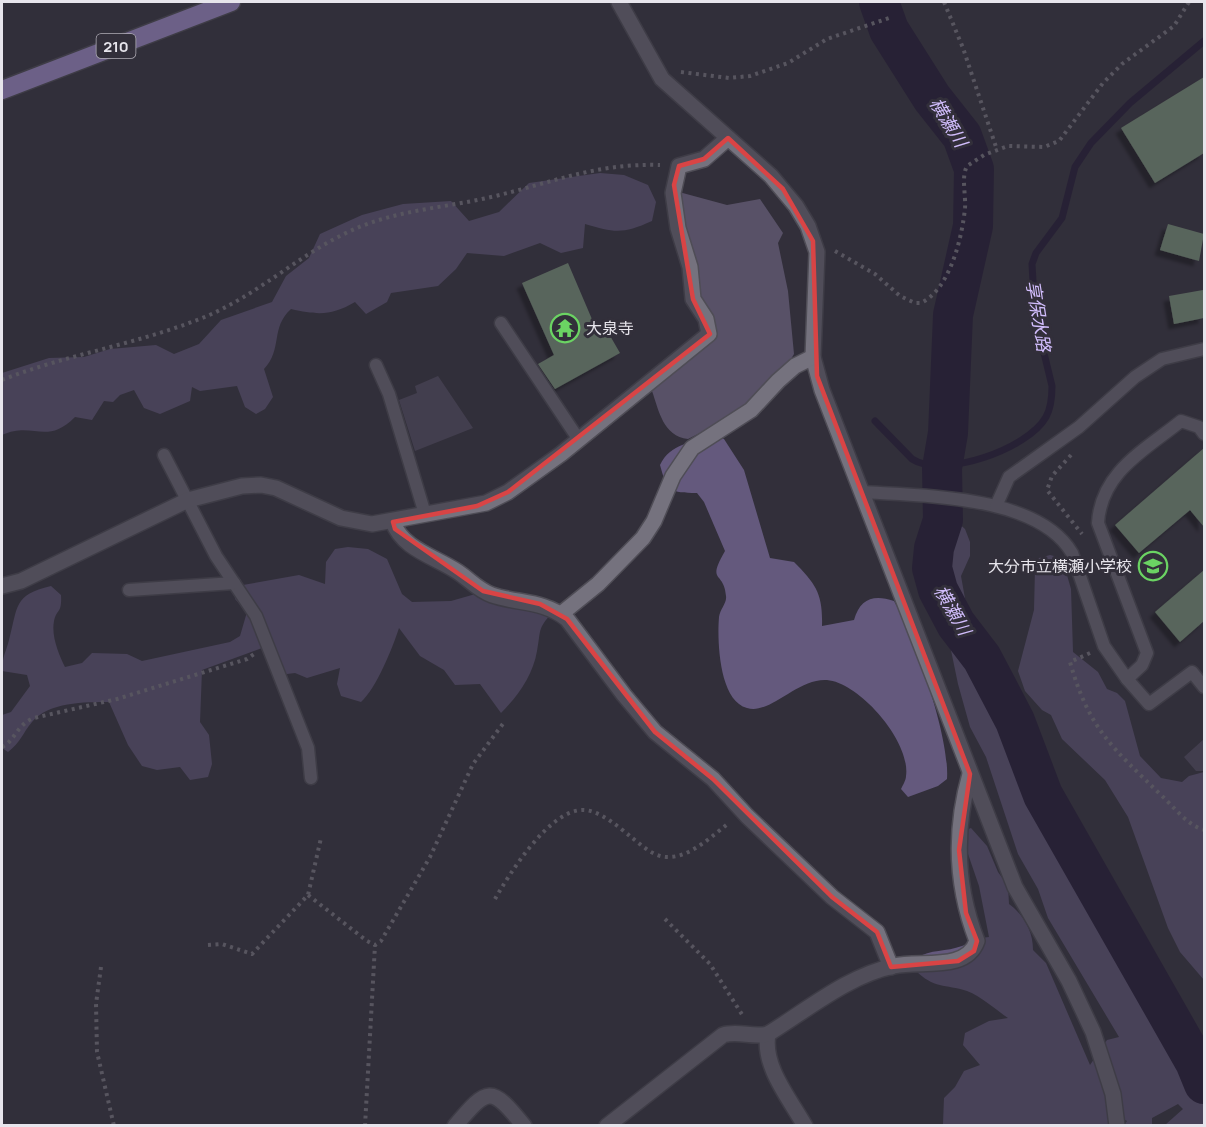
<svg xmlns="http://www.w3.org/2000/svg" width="1206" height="1127" viewBox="0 0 1206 1127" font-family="Manrope,'Noto Sans JP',sans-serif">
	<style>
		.green { fill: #585167 }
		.forest { fill: #64597d }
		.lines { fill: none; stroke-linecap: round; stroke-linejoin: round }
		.stream { stroke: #1c112f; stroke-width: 7 }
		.river { stroke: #1c112f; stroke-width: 40 }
		.building { fill: #88a685; filter: url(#shadow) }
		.lane-casing { stroke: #4f4d56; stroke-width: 15 }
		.street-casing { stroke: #4f4d56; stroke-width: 18 }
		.highway-casing { stroke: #4f4d56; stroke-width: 21 }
		.path { stroke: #86838c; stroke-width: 4; stroke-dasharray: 3 4.5; stroke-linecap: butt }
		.lane { stroke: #75727e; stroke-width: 12 }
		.street { stroke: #75727e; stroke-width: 15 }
		.highway { stroke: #b39ce4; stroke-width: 18 }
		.marked { fill: none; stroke: #d94445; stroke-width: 4.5; stroke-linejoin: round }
		.labels { text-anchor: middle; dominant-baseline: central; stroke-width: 6; stroke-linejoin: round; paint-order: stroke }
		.shield { fill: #322f3a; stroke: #b1aeb7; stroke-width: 1.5 }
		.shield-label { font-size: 15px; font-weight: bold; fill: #e7e5ec }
		.poi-label { font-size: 16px; fill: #e7e5ec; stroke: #322f3a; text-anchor: start }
		.water-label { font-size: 18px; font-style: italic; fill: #d1bdfc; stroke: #322f3a }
	</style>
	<defs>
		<filter id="shadow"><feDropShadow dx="-5.5" dy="5.5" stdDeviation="1.5" flood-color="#0009"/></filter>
	</defs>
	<rect width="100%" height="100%" fill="#322f3a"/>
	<g class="green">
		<path d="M679,192L727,205L760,199L783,233L778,243L788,291L794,354C774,390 724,422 688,439C663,436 659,411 652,391L710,340L683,230Z"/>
		<path d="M438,376L473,428L415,451L399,400L417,393L415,386Z"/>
		<path d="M1204,739V771H1196L1184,757Z"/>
	</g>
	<g class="forest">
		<path d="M600,173L624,175L648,185L656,202L652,221C623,234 615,233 585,224L583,248L561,253L540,243L504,256L467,253L456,269L438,286L391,293L387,302L366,314L355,302C331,316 318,315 291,309C270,328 283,349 264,369L273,397L265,409L256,414L245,407L237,386L200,391L192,387L190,401L160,414L144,408L134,390L120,395L113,402L104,401L92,420L75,417C46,446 34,421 2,435V373L49,358L84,357L110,349L156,345L174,354L199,344L221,320L272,302L286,276L309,258L320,234L362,215L403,204L451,201L469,221L499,212L529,183Z"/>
		<path d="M713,435L724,439L744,470L770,558L794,562C816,584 823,594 822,626L854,620C860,599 873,594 894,601C915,638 950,737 947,779L938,786L908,797L901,789C903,785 906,780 906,776C911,742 860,683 827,680C797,678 771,715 747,708C719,701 717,640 719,617C720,609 727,603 726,596C724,570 706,584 725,551L704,502L697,493C670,493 667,491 660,465C670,443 693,443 713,435Z"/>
		<path d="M957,522L965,529L970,542V556L961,576L971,632L982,649L1005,700L1043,805L1069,844L1093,898L1107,918L1132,963L1186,1026L1204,1055V1125H1165L1183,1109L1178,1104L1152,1118V1125H1124L1127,1121L1121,1118L1115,1126L943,1124L944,1098L955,1087L964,1071L980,1065L963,1045L965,1033L989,1021L1008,1018C996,1010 981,996 967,991C945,984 934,989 915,970L916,958C931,949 946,952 962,946C973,942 978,938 989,937L979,886L967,851L966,830L971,828L987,846L998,872L1008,886L1009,904C1024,915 1033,931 1033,950L1046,963L1090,1065L1107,1040L1119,1037L1048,918L1038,889L1018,854L986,757L970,727L958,684L942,607C950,579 934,551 948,524Z"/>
		<path d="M348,547L368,549L387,559L402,594L412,602L451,601L479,593L552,613C537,629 541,631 537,651C533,675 518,696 501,713L480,684L455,685L444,670L420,656L399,628C393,647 376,689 361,702L341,696L337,684L340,668L307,678L295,673L279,675L262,648L202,670L200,722L209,735L212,764L208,777L190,780L180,767L157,770L142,766L128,745L109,702C85,702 48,702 32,722C22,734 21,742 8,752L2,748V715L11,712L30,686L27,675L2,671C2,657 6,652 9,640C18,607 13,595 51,586L61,595C62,614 57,608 54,621C51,636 59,655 65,667L82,663L92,653L127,654L142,661L230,642L240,636L247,612L235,599L237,586L299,575L325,584L326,562L335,549Z"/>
		<path d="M1050,555L1062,558L1071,589L1073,652L1098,672L1107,689L1117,693L1125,701L1140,756L1161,778L1182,782L1189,776L1204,772V980L1180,952L1168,928L1128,817L1105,780L1062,739L1051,715L1042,710L1025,691L1018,671L1034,610L1035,569L1039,558Z"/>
	</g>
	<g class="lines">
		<path class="stream" d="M875,421L912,459C943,479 1028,449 1046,417C1051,408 1052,396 1052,386L1035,316L1032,264L1036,253L1062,218L1075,167L1091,143L1130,103L1204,41"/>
		<path class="river" d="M879,2L889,30L932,98L962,136L974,169L973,226L953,315L948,433L942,468L943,520L934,548L932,568L938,590L956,624L982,658L1015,721L1043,795L1195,1062L1204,1084"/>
	</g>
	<g class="building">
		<path d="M1204,77V153L1155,183L1121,128Z"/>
		<path d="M1168,224L1204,234L1199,261L1160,250Z"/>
		<path d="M568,263L597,331L605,327L620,353L555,389L538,364L554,355L522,283Z"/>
		<path d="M1203,290L1204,318L1174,324L1169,296Z"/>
		<path d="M1204,448V527L1190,510L1139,553L1115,525Z"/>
		<path d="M1204,570V621L1180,642L1155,612Z"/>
	</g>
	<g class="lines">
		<g class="lane-casing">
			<g id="lane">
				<path d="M501,323L579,440"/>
				<path d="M376,365L389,394L425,514"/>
				<path d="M1204,434L1199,427L1181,421C1145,450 1101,472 1098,523L1147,653L1142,665L1127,679L1149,704L1192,672L1204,687"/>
				<path d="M164,455L216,556L256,616L308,748L311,778"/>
				<path d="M862,492C923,496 1038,495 1072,553L1104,646L1127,679"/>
				<path d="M996,506L1009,477L1079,427L1135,377L1162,359L1204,349"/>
				<path d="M129,590L234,583"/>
			</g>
		</g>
		<g class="street-casing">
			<g id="street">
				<path d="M619,2L662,79L771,176L796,206L808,226L817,252L813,357L822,390L1015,887L1069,981L1093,1032L1113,1094L1117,1126"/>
				<path d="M393,522C402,549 436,557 458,572C470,580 478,590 492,595C519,604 543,600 567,619L624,695L655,732L713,779L747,816L832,897L877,932L891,967"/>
				<path d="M2,586L21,581L188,500L242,486L261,485L276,488L341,518L372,524L486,503L508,492L561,454L709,334L706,319L693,299L690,267L678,228L673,193L679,166L704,159L728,138"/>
				<path d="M561,614L598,584L643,538L654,521L673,476L692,448L751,410L778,381L795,366L813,357"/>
				<path d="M768,1034C762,1066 790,1099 805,1126"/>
				<path d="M455,1126C488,1087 491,1085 524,1126"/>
				<path d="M607,1126L723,1035C738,1030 753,1038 768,1034C807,1010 849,975 894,966C921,960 966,972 977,941C956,887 954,830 970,774"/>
			</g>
		</g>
		<g class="highway-casing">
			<path id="highway" d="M2,90L231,2"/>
		</g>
		<g class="path">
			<path d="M944,2L963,48L997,150"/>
			<path d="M681,72L729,78L750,76L788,63L827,39L892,17"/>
			<path d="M835,251L875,274L900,296L915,303H921C950,289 962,238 965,208C966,195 961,177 967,166L984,155L1008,146L1044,147L1059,141L1103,83L1122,64L1174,26L1189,2"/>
			<path d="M2,380C65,355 133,345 197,320C251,300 292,260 342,235C390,210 440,209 491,197C552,183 595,163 660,165"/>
			<path d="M1071,455L1052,476L1047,490L1082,534"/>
			<path d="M1090,653L1070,662C1089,730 1114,749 1162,796C1175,808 1187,825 1204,830"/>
			<path d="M2,747C15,741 17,724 34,718L117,699L247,659L254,654"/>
			<path d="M308,895L367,941L375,945L381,941L430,857L473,764L505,721"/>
			<path d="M495,899C510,873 549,810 583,810C599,810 619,827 631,837C643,846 654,858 670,857C692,856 713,835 729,823"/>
			<path d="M665,919L710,964L743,1016"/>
			<path d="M208,945L222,944L252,954L308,895L321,838"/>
			<path d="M101,967L96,1004L97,1052L114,1126"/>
			<path d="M365,1126L375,945"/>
		</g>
		<use href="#lane" class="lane"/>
		<use href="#street" class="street"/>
		<use href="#highway" class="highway"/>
	</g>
	<path d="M0 0H1206V1127H0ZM728,138L783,189L813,241L817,376L970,774L959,850L966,913L977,941L974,951L958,961L891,967L877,932L832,897L713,779L655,732L567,619L540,604L483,591L395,529L393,522L477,506L508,492L710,334L693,299L674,185L679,166L704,159Z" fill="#322f3a" fill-opacity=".55" fill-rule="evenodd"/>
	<path class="marked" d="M728,138L783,189L813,241L817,376L970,774L959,850L966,913L977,941L974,951L958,961L891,967L877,932L832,897L713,779L655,732L567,619L540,604L483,591L395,529L393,522L477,506L508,492L710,334L693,299L674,185L679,166L704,159Z"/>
	<defs>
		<g id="temple-ring" transform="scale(1.5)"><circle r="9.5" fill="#322f3a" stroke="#6bd363" stroke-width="1.5"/><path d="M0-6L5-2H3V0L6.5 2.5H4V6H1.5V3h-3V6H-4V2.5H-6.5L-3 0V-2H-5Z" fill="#6bd363"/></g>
		<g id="school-ring" transform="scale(1.5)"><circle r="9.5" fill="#322f3a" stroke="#6bd363" stroke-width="1.5"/><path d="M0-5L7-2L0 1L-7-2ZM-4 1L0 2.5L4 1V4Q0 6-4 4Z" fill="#6bd363"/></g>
	</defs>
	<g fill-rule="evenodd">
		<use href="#temple-ring" x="565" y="328"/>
		<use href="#school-ring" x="1153" y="566"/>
	</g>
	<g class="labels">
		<rect class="shield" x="96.5" y="34" width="39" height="24" rx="4.5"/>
		<g class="shield-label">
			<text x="116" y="46">210</text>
		</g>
		<g class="poi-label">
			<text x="586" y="328">大泉寺</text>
			<text x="1132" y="566" text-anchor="end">大分市立横瀬小学校</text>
		</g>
		<g class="water-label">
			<text transform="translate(949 122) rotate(59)">横瀬川</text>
			<text transform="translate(1039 316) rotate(81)">享保水路</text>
			<text transform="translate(953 610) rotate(60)">横瀬川</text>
		</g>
	</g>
	<rect width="1206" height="1127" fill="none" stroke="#e7e5ec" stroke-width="6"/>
</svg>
